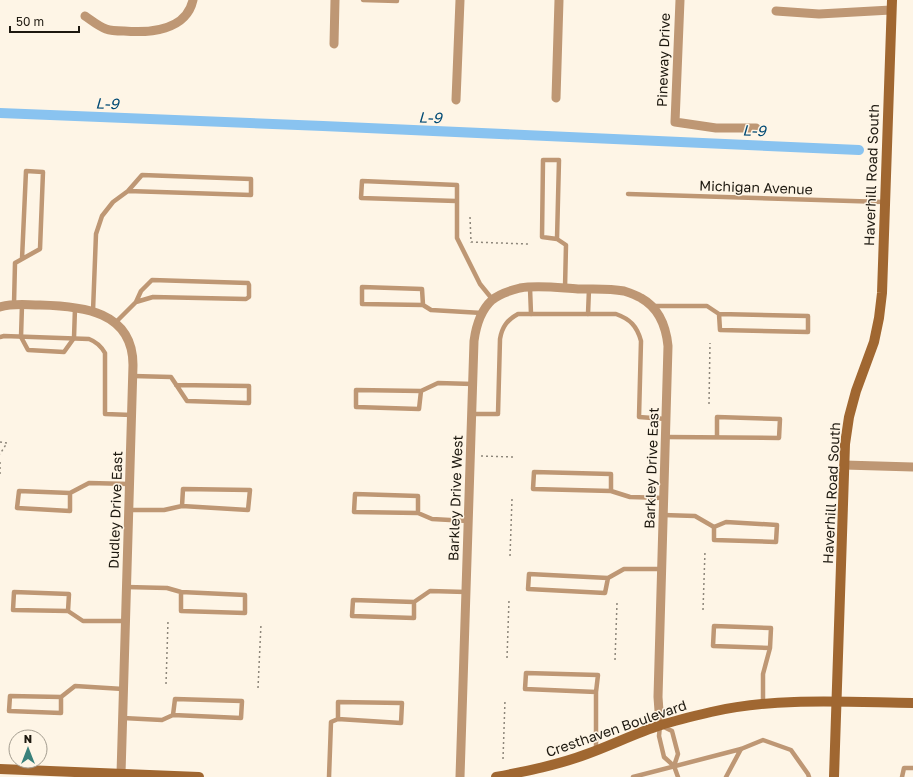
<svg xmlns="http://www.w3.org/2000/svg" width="913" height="777" viewBox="0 0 913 777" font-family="'Golos Text',sans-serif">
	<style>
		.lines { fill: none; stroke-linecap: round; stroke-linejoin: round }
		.canal { stroke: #89c3f0; stroke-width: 10 }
		.path { stroke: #8d867a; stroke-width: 1.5; stroke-dasharray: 2 3; stroke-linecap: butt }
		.lane { stroke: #be9774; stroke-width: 4.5 }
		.street { stroke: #be9774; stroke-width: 9 }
		.secondary { stroke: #a06731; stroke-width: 10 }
		.labels { text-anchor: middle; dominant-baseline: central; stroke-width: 3; stroke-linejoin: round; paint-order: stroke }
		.street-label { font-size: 14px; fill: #1d180f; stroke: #fef5e6 }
		.water-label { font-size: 15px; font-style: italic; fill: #004a74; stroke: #fef5e6 }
	</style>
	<rect width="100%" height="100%" fill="#fef5e6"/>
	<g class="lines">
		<path class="canal" d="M0,113L323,126L859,150"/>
		<g class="path">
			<path d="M470,217L471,242L528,244"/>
			<path d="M709,404L710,343"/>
			<path d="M0,442L7,443L0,454"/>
			<path d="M481,456L513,457"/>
			<path d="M0,462V474"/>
			<path d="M510,556L512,499"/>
			<path d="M703,610L705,551"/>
			<path d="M507,658L509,600"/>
			<path d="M615,660L617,603"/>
			<path d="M166,684L168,621"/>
			<path d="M258,688L261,624"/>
			<path d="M503,759L505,700"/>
		</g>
		<g class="lane">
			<path d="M363,0L397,1"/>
			<path d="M628,194L884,202"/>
			<path d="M456,201L361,198L362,181L457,185V238L480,284L493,300"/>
			<path d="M557,239L559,160H543L542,237L557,239L566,245L565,288"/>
			<path d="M530,288L531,314"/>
			<path d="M14,304L15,263L40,249L43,172L26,171L22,259"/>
			<path d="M22,305L21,337L28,350L64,352L74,338L75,308"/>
			<path d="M423,305L422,289L362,287V304L423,305L431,310L482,313"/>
			<path d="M652,306H707L719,314L720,330L808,332V316L719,314"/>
			<path d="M93,311L96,234L102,216L113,202L128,191L251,195V179L142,175L128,191"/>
			<path d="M588,314L589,289"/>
			<path d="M115,323L136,302L141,291L152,280L248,283L249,285V297L246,299L153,297L136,302"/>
			<path d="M0,337L4,336L89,339C97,342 101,346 105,353V414L132,415"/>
			<path d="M133,376L171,377L187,401L249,403V386L176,385"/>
			<path d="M421,391L419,409L356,407V390L421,391L438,383L473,384"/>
			<path d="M472,414H498L500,339C502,327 507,320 518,314H616C630,319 637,326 641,341L639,417L666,419"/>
			<path d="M666,437L779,438L780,419L717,417V437"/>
			<path d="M611,491V474L534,472L533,489L611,491L630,497L664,498"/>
			<path d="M70,493V511L17,508L19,491L70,493L89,483L130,484"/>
			<path d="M128,510H164L182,506L248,510L250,490L183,489L182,506"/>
			<path d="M418,513V496L355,494L354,512L418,513L432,519L468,521"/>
			<path d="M663,515L695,516L714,527"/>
			<path d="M726,522L777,525L776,542L714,540V527Z"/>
			<path d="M608,578L605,593L528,589L529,574L608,578L624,569H661"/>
			<path d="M126,587L167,588L181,592L245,595V613L181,611V592"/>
			<path d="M414,602V618L352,616L353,600L414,602L430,591L466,592"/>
			<path d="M68,611L69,594L14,592L13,610L68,611L83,621H125"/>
			<path d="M596,692L525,689L526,673L598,675L596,692V750"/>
			<path d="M61,697V713L9,711L10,696L61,697L75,686L123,689"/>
			<path d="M763,704V674L770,648L771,628L714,626L713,646L770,648"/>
			<path d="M123,718L162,720L173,715L241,718L242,701L175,699L173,715"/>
			<path d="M741,749L763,740L791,750L808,774L809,777"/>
			<path d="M674,766L678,754L672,731L660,725L659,736L664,757L674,766L678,777"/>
			<path d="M329,777L331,722L338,719L401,723L402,703L338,702V719"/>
			<path d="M633,777L741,749L726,777"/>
			<path d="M902,777L904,768H913"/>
		</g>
		<g class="street">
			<path d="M680,0L675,122L716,128H756"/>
			<path d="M776,11L819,14L891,10"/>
			<path d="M85,16C91,20 98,26 106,29C111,31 118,31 124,31C149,33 186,31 193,0"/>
			<path d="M334,44L335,0"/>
			<path d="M556,98L559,0"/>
			<path d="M456,100L460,0"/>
			<path d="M0,307C13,303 26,305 40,305C82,306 133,311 133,365L121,774"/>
			<path d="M844,465L913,467"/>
			<path d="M460,777L474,341C476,326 481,310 492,300C499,294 512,290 520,288C539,285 560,288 578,289C593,289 609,288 624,291C630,293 636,295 641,298C659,308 666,326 668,346L658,697L660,725"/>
		</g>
		<g class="secondary">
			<path d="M0,769L199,777"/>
			<path d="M496,777C527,771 558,765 587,754C612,745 636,733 661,725C677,720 694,716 711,712C777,697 845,702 913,703"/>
			<path d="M834,777L845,444L849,417L856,391L874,342L879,318L882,293L892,0"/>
		</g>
	</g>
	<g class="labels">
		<g class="street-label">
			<text transform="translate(663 60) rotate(-88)">Pineway Drive</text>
			<text transform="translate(871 175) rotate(-88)">Haverhill Road South</text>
			<text transform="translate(756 187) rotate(2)">Michigan Avenue</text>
			<text transform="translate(651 468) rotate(-88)">Barkley Drive East</text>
			<text transform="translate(831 493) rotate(-87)">Haverhill Road South</text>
			<text transform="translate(455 498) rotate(-88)">Barkley Drive West</text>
			<text transform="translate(115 510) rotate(-88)">Dudley Drive East</text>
			<text transform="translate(616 728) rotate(-19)">Cresthaven Boulevard</text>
		</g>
		<g class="water-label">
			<text transform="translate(107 103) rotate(2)">L-9</text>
			<text transform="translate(430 117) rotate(2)">L-9</text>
			<text transform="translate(754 130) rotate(2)">L-9</text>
		</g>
	</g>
	<g transform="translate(28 749)"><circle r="19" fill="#fef5e6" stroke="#a49d90"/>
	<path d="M0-3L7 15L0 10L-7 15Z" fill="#3a817b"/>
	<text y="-6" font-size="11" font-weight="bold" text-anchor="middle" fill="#1d180f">N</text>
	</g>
	<path d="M10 26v6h69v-6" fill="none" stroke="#1d180f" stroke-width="2"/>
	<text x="16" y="26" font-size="12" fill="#1d180f" stroke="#fef5e6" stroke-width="3" paint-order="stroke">50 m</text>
</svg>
